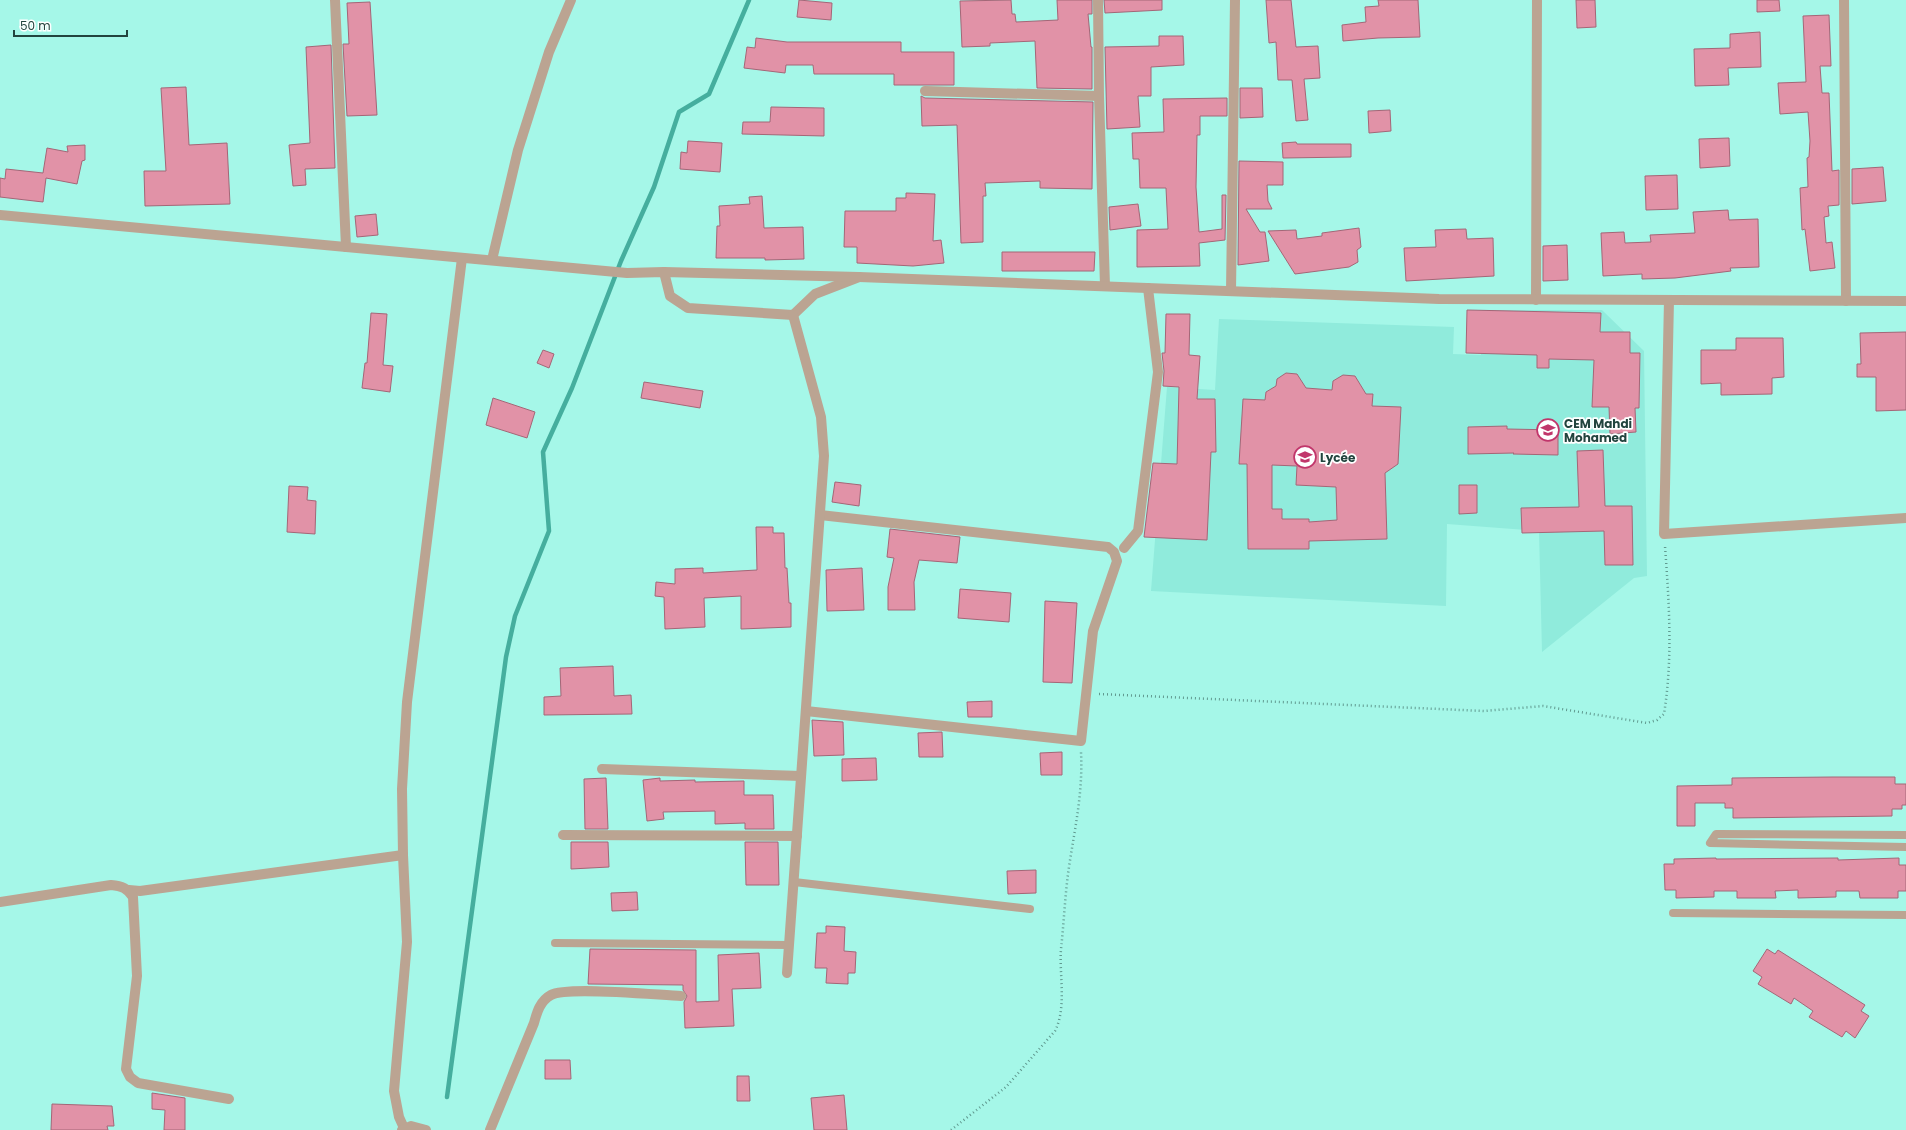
<svg xmlns="http://www.w3.org/2000/svg" width="1906" height="1130" viewBox="0 0 1906 1130" font-family="Poppins,sans-serif">
	<style>
		.built { fill: #90ebdc }
		.lines { fill: none; stroke-linecap: round; stroke-linejoin: round }
		.stream { stroke: #45ae9e; stroke-width: 4.5 }
		.building { fill: #e192a7; stroke: #a46677; fill-rule: evenodd }
		.path { stroke: #60998f; stroke-width: 2.5; stroke-dasharray: 1 3; stroke-linecap: butt }
		.service { stroke: #bba492; stroke-width: 8 }
		.minor { stroke: #bba492; stroke-width: 10 }
		.tertiary { stroke: #bba492; stroke-width: 10 }
		.labels { text-anchor: middle; dominant-baseline: central; stroke-width: 3.5; stroke-linejoin: round; paint-order: stroke }
		.poi-label { font-size: 12px; font-weight: bold; fill: #22443e; stroke: #fff; text-anchor: start }
	</style>
	<rect width="100%" height="100%" fill="#a5f7e8"/>
	<path class="built" d="M1482,310H1602L1644,351L1647,576L1634,578L1542,652L1539,531L1447,524L1446,606L1151,591L1167,387L1215,390L1219,319L1454,327L1453,354L1481,355Z"/>
	<g class="lines">
		<path class="stream" d="M447,1097L506,657L515,616L549,531L543,452L572,388L621,261L654,187L679,112L709,94L749,0"/>
	</g>
	<g class="building">
		<path d="M799,0L832,3L831,20L797,17Z"/>
		<path d="M1011,0L1012,14H1015L1016,22L1058,20L1057,0H1092V14H1088L1091,47H1092V89L1037,88L1035,41L990,43V46L962,47L960,1Z"/>
		<path d="M1104,0H1162V10L1105,13Z"/>
		<path d="M1266,0H1291L1296,47L1318,46L1320,78L1304,79L1308,120L1296,121L1292,80H1278L1276,42L1269,43Z"/>
		<path d="M1378,0H1418L1420,37L1378,38L1343,41L1342,25L1366,22L1365,7L1379,6Z"/>
		<path d="M1576,0H1595L1596,27L1577,28Z"/>
		<path d="M1757,0H1779L1780,11L1757,12Z"/>
		<path d="M370,2L377,115L347,116L343,44H349L347,3Z"/>
		<path d="M1829,15L1831,66H1820L1822,93H1829L1832,171L1839,170V205L1828,206L1829,216L1824,217L1826,243L1832,242L1835,268L1810,271L1805,229L1802,230L1800,188L1808,187L1807,158L1809,157L1810,141L1808,112L1780,114L1778,83L1806,82L1803,16Z"/>
		<path d="M1760,32L1761,67L1728,68L1729,85L1695,86L1694,49L1730,48V34Z"/>
		<path d="M1159,36H1183L1184,65L1151,67V96H1138L1140,127L1107,129L1105,47L1159,46Z"/>
		<path d="M756,38L787,42H901V52H954V85H894V74H814L813,65H786L785,73L744,68L747,47L755,48Z"/>
		<path d="M331,45L335,168L305,169L306,185L293,186L289,145L310,143L306,47Z"/>
		<path d="M186,87L189,145L227,143L230,204L145,206L144,171H166L161,88Z"/>
		<path d="M1240,88H1262L1263,117L1240,118Z"/>
		<path d="M921,96L925,98L1093,102L1092,189L1040,188V181L985,183L986,196H983V242L961,243L957,125L922,126Z"/>
		<path d="M1227,98V116H1200V135H1197L1196,187L1199,232L1222,229V195H1226L1225,240L1199,243L1200,266L1137,267V230L1168,229L1166,188H1140L1139,159H1133L1132,133L1164,132L1163,99Z"/>
		<path d="M771,107L824,108V136L742,134L743,122H770Z"/>
		<path d="M1390,110L1391,131L1369,133L1368,111Z"/>
		<path d="M1729,138L1730,166L1700,168L1699,139Z"/>
		<path d="M688,141L722,143L720,172L680,169L681,152L687,153Z"/>
		<path d="M1296,142L1297,144H1351V157L1283,158L1282,143Z"/>
		<path d="M85,145V160L82,161L77,184L46,178L43,202L0,197V178L5,179L6,169L43,173L47,148L68,152L67,146Z"/>
		<path d="M1239,161L1283,162V185H1267L1268,201L1272,209H1246L1260,232H1265L1269,261L1238,265Z"/>
		<path d="M1883,167L1886,201L1852,204V169Z"/>
		<path d="M1677,175L1678,209L1646,210L1645,176Z"/>
		<path d="M906,193L935,194L933,241L941,240L944,263L913,266L857,263V247H844L845,211H896V198H906Z"/>
		<path d="M762,196L764,228L803,227L804,259L765,260V258H716L717,226H720L719,206L750,204L749,197Z"/>
		<path d="M1138,204L1141,226L1110,230L1109,207Z"/>
		<path d="M1728,210L1729,220L1758,219L1759,267L1730,268L1731,271L1675,278L1642,279V274L1603,276L1601,233L1624,232L1625,243L1651,242L1650,235L1695,233L1693,212Z"/>
		<path d="M376,214L378,235L357,237L355,216Z"/>
		<path d="M1359,228L1361,247L1357,250L1358,262L1349,267L1295,274L1268,231L1296,230L1297,239L1322,236V233Z"/>
		<path d="M1466,229L1467,239L1493,238L1494,276L1406,281L1404,248L1436,247L1435,230Z"/>
		<path d="M1567,245L1568,280L1543,281V246Z"/>
		<path d="M1002,252H1095L1094,271H1002Z"/>
		<path d="M1467,310L1601,313L1600,332H1630V353H1640L1639,408H1635L1636,432L1610,434L1609,407H1592L1594,360L1549,359V368H1537V355L1466,353Z"/>
		<path d="M371,313L387,314L383,365L393,366L390,392L362,388L365,363H367Z"/>
		<path d="M1166,314H1190L1189,355L1200,356L1197,399H1215L1216,452H1211L1207,540L1144,537L1153,463L1177,464L1179,387L1163,386L1164,371L1162,353H1165Z"/>
		<path d="M1906,332V410L1876,411V377H1857V364H1861L1860,333Z"/>
		<path d="M1736,338H1783L1784,377L1772,378V394L1721,395V383L1701,384V350H1736Z"/>
		<path d="M543,350L554,354L549,368L537,363Z"/>
		<path d="M1286,373L1297,374L1306,388L1332,390L1333,381L1343,375L1355,376L1366,394H1373L1372,406L1401,407L1398,464L1385,473L1387,539L1309,541V549H1248L1247,464H1239L1243,399L1265,400L1266,392L1276,386L1277,379ZM1272,465L1297,466L1296,485L1336,487L1337,520L1309,522V519H1282V509H1272Z"/>
		<path d="M644,382L703,391L700,408L641,398Z"/>
		<path d="M493,398L535,412L527,438L486,425Z"/>
		<path d="M1507,426V429L1558,430V455L1513,454L1514,453L1468,454V427Z"/>
		<path d="M1603,450L1605,506H1632L1633,565H1605L1604,531L1522,533L1521,508L1579,507L1577,451Z"/>
		<path d="M835,482L861,485L859,506L832,502Z"/>
		<path d="M1459,485H1477V513L1459,514Z"/>
		<path d="M289,486L308,487L307,500L316,501L315,534L287,532Z"/>
		<path d="M756,527H773V533H784L785,568H787L789,603H791V627L741,629V596L704,598L705,627L665,629L664,597L655,596L656,582L675,584V569L703,568V573L757,570Z"/>
		<path d="M890,529L960,537L957,563L919,560L914,582L915,610H888V587L894,558L887,557Z"/>
		<path d="M862,568L864,610L827,611L826,570Z"/>
		<path d="M960,589L1011,593L1009,622L958,618Z"/>
		<path d="M1045,601L1077,603L1072,683L1043,682Z"/>
		<path d="M613,666L614,696L631,695L632,714L544,715V697L561,696L560,668Z"/>
		<path d="M992,701V717H968L967,702Z"/>
		<path d="M812,720L843,722L844,755L814,756Z"/>
		<path d="M942,732L943,757H919L918,733Z"/>
		<path d="M1062,752V775H1041L1040,753Z"/>
		<path d="M876,758L877,780L842,781V759Z"/>
		<path d="M1833,777H1895V784H1906V805H1902V809H1892V816L1733,818V808H1725V803H1695V826H1677V786L1732,785V778Z"/>
		<path d="M606,778L608,829H585L584,779Z"/>
		<path d="M660,778V781L695,780V782L744,781V795H773L774,829H745V823L715,824V811L663,812L664,819L647,821L643,780Z"/>
		<path d="M571,842H608L609,867L571,869Z"/>
		<path d="M745,842H778L779,885H746Z"/>
		<path d="M1716,858V859L1838,858V860L1899,858V865H1906V891H1898V898H1860L1859,891H1836V897L1798,898V890L1775,891L1776,898H1737V891H1714V897L1676,898V890H1665L1664,864H1674V859Z"/>
		<path d="M1036,870V893L1008,894L1007,871Z"/>
		<path d="M637,892L638,910L612,911L611,893Z"/>
		<path d="M826,926L845,927L844,951L856,952L855,973H848V984L826,983L827,968H815L817,933H826Z"/>
		<path d="M590,949L696,950V1002L719,1001L718,955L759,953L761,988L732,989L734,1026L685,1028L684,1002L687,996L683,990V985L588,984Z"/>
		<path d="M1767,949L1775,954L1778,950L1865,1005L1861,1011L1869,1016L1855,1038L1846,1031L1842,1037L1809,1017L1813,1011L1794,998L1791,1004L1758,984L1762,977L1753,971Z"/>
		<path d="M545,1060H570L571,1079H545Z"/>
		<path d="M737,1076H749L750,1101H737Z"/>
		<path d="M152,1093L185,1098V1130H164L165,1110L152,1109Z"/>
		<path d="M844,1095L847,1130H814L811,1098Z"/>
		<path d="M52,1104L112,1106L114,1126H107L108,1130H51Z"/>
	</g>
	<g class="lines">
		<g class="path">
			<path d="M1099,694L1484,711L1543,706L1647,723L1657,720L1664,714C1673,658 1669,602 1665,546"/>
			<path d="M951,1130L1006,1087L1055,1031C1067,1007 1059,975 1061,949C1064,922 1065,894 1069,867C1075,827 1083,793 1081,752"/>
		</g>
		<g class="service">
			<path d="M1906,835L1716,834L1710,843L1906,847"/>
			<path d="M794,882L1030,909"/>
			<path d="M1673,913L1906,915"/>
			<path d="M555,943L789,945"/>
		</g>
		<g class="minor">
			<path d="M335,0L346,247"/>
			<path d="M1098,0L1099,96L1105,286"/>
			<path d="M1844,0L1846,301"/>
			<path d="M925,91L1099,96"/>
			<path d="M492,260L518,150L549,52L571,0"/>
			<path d="M664,272L670,296L688,308L793,315L815,294L859,277"/>
			<path d="M1231,291L1235,0"/>
			<path d="M1536,300L1537,0"/>
			<path d="M1669,300L1664,534L1906,518"/>
			<path d="M1124,548L1138,531L1158,372L1148,288"/>
			<path d="M806,711L1081,741L1093,631L1117,561L1114,552L1108,547L820,515"/>
			<path d="M602,769L801,776"/>
			<path d="M563,835L797,836"/>
			<path d="M129,890L140,891L403,855"/>
			<path d="M0,902L111,885C122,886 127,888 133,897L137,976L126,1069L130,1077L138,1083L229,1099"/>
			<path d="M787,973L824,456L821,417L793,315"/>
			<path d="M404,1128L399,1117L394,1091L407,942L403,855L402,789L407,702L462,258"/>
			<path d="M402,1130L411,1126L426,1130"/>
			<path d="M490,1130L534,1023C537,1012 540,1001 551,995C567,986 657,995 681,996"/>
		</g>
		<path class="tertiary" d="M0,215L627,273L664,272L859,277L1439,299L1906,301"/>
	</g>
	<defs>
		<g id="school-ring" transform="scale(1.15)"><circle r="9.5" fill="#fff" stroke="#c1366b" stroke-width="1.5"/><path d="M0-5L7-2L0 1L-7-2ZM-4 1L0 2.5L4 1V4Q0 6-4 4Z" fill="#c1366b"/></g>
	</defs>
	<g fill-rule="evenodd">
		<use href="#school-ring" x="1548" y="430"/>
		<use href="#school-ring" x="1305" y="457"/>
	</g>
	<g class="labels">
		<g class="poi-label">
			<text x="1564" y="423">CEM Mahdi<tspan x="1564" dy="14">Mohamed</tspan></text>
			<text x="1320" y="457">Lycée</text>
		</g>
	</g>
	<path d="M14 30v6h113v-6" fill="none" stroke="#22443e" stroke-width="2"/>
	<text x="20" y="30" font-size="12" fill="#22443e" stroke="#ffffff" stroke-width="3" paint-order="stroke">50 m</text>
</svg>
